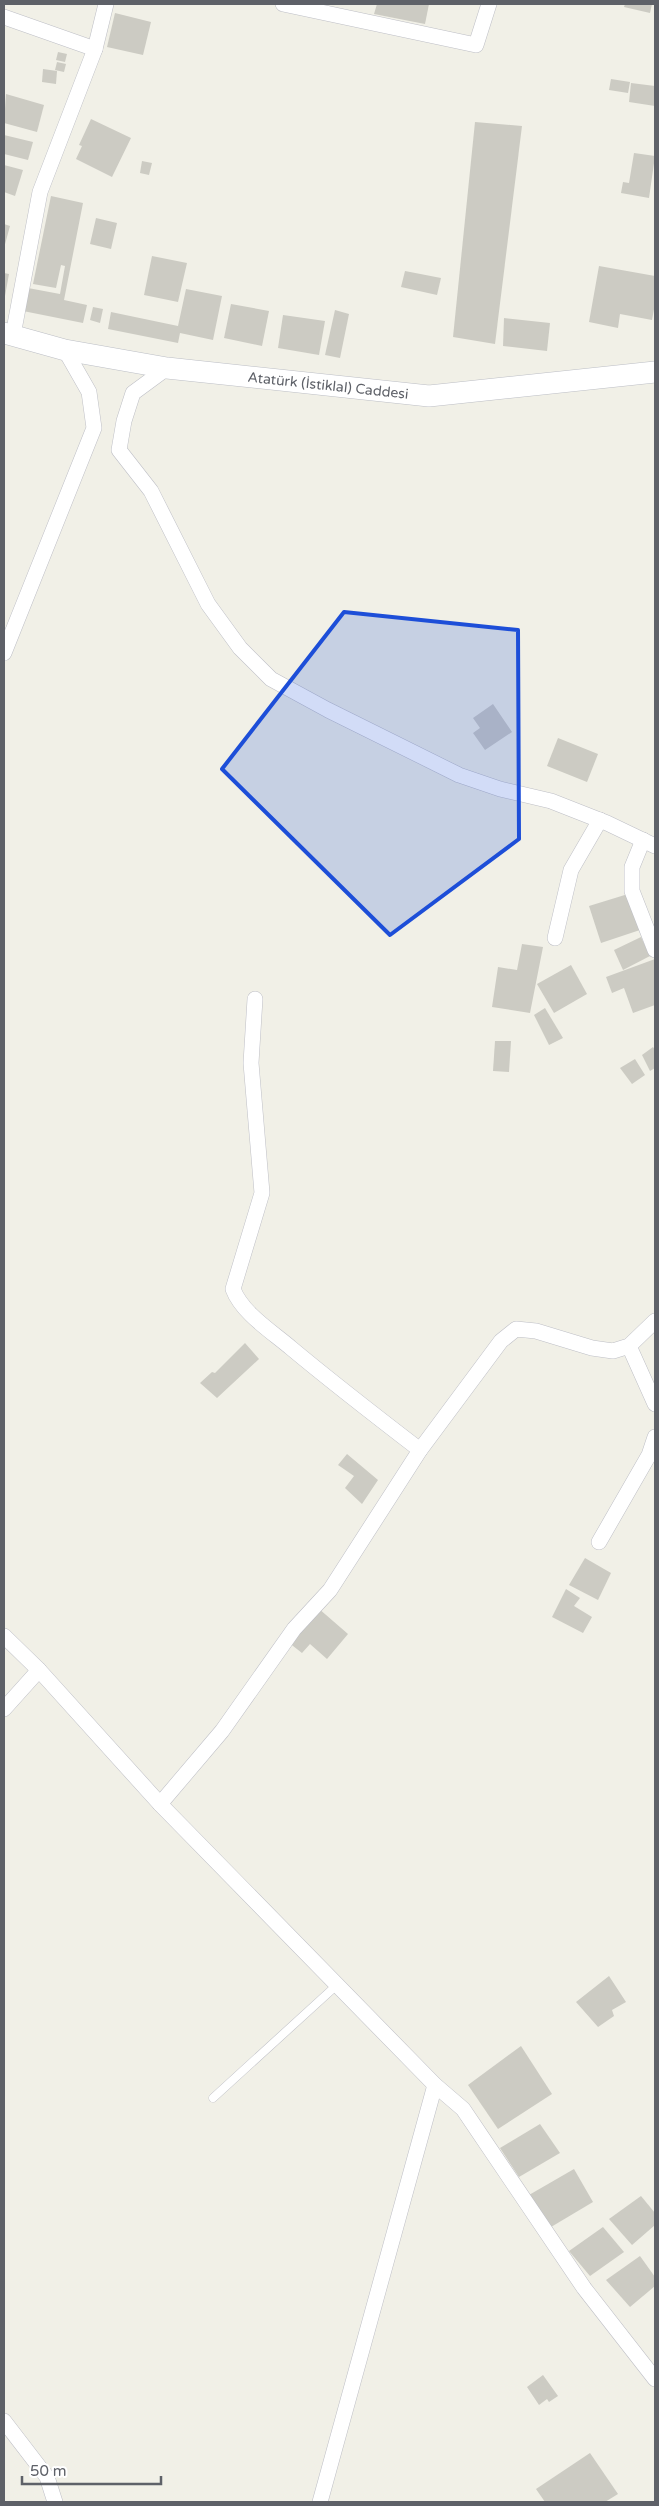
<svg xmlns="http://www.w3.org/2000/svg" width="659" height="2506" viewBox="0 0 659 2506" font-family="'Varela Round',sans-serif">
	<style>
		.building { fill: #cccbc3 }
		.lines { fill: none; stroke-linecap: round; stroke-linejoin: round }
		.lane-casing { stroke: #bebfc6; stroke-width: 9 }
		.street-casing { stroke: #bebfc6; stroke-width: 16 }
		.secondary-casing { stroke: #bcbec5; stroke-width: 22 }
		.lane { stroke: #fff; stroke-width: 8 }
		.street { stroke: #fff; stroke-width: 15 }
		.secondary { stroke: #fff; stroke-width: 21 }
		.marked { fill: #1d4ed8; fill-opacity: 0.2; stroke: #1d4ed8; stroke-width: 4; stroke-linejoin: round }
		.labels { text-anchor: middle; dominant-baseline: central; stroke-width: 4; stroke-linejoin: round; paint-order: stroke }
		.street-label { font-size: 14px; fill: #5e6168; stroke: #fff }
	</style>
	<rect width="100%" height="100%" fill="#f1f0e7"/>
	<g class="building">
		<path d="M377,4H429L425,24L374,14Z"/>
		<path d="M625,4H652L650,13L624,7Z"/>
		<path d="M115,13L151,22L143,55L107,47Z"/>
		<path d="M58,52L67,54L65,62L56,60Z"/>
		<path d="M57,62L66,64L64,72L55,70Z"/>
		<path d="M43,69L57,71L56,84L42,82Z"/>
		<path d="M611,79L630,82L628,93L609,90Z"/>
		<path d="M631,83L655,86V106L629,102Z"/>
		<path d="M6,94L44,105L37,132L4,123Z"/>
		<path d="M91,119L131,138L112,177L76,159L82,146L79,145Z"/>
		<path d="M475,122L522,126L495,344L453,337Z"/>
		<path d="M4,135L33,142L28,160L4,154Z"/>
		<path d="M634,153L655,156L649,198L621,193L623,182L629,183Z"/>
		<path d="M142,161L152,163L149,175L140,173Z"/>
		<path d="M4,165L23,170L15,196L4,192Z"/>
		<path d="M51,196L83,203L64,300L87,305L83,323L23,311L28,288L60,294L65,266L61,265L56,288L33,284Z"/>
		<path d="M96,218L117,223L111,249L90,244Z"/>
		<path d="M4,224L10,226L4,248Z"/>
		<path d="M152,256L187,263L178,302L144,295Z"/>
		<path d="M599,266L655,276V304L652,320L620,314L618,328L589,322Z"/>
		<path d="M405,271L441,278L437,295L401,287Z"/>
		<path d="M4,273L9,274L5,296H4Z"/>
		<path d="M186,289L222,296L213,340L180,333L178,343L108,329L111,312L178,326Z"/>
		<path d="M231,304L269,311L262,346L224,338Z"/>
		<path d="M93,307L103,309L100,323L90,320Z"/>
		<path d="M335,310L349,314L340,358L325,355Z"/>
		<path d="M283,315L325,321L319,355L278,348Z"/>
		<path d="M504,318L550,323L547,351L503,346Z"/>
		<path d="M493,704L512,732L485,750L473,733L480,728L473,718Z"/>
		<path d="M558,738L598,754L587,782L547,766Z"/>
		<path d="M628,894L640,930L601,943L589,906Z"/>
		<path d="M641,937L650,956L623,970L614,950Z"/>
		<path d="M522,944L543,947L530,1013L492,1007L498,967L517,970Z"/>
		<path d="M655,959V1005L633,1013L624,988L612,993L606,977Z"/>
		<path d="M571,965L587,994L554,1013L537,984Z"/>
		<path d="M545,1008L563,1038L549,1045L534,1015Z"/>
		<path d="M495,1041H511L509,1072L493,1071Z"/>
		<path d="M653,1047L655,1050V1068L650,1071L642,1055Z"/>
		<path d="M635,1059L645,1075L632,1084L620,1068Z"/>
		<path d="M245,1343L259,1359L217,1398L200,1383L212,1372L215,1373Z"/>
		<path d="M347,1454L378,1480L362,1504L345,1488L354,1476L338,1465Z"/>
		<path d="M585,1558L611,1573L598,1600L569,1585Z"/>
		<path d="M566,1589L580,1598L574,1606L592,1617L583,1633L552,1617Z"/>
		<path d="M318,1608L348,1634L327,1659L310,1644L302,1653L288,1642Z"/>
		<path d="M609,1976L626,2002L612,2010L614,2016L598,2027L576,2002Z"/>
		<path d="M521,2046L552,2094L498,2129L468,2085Z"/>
		<path d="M540,2124L560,2153L519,2177L500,2148Z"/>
		<path d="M574,2169L593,2202L551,2227L529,2195Z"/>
		<path d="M641,2196L655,2213V2225L632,2245L609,2219Z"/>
		<path d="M603,2227L624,2252L590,2276L569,2251Z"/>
		<path d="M640,2256L655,2277V2286L630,2307L606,2280Z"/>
		<path d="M543,2375L558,2396L549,2402L547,2399L539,2405L527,2387Z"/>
		<path d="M590,2453L618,2494L605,2502H545L536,2489Z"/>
	</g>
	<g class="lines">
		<g class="lane-casing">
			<path id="lane" d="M213,2098L338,1984"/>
		</g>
		<g class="street-casing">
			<g id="street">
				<path d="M283,4L476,45L489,4"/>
				<path d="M4,17L95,49"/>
				<path d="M13,335L40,192L95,49L106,4"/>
				<path d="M167,368L133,393L124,421L119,450L151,491L208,604L240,648L271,679L328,710L459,775L500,789L551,801L607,823L655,846"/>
				<path d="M4,653L94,428L89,392L65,350"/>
				<path d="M643,840L632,867V891L655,950"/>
				<path d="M555,938L571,870L600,820"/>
				<path d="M255,999L251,1063L262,1193L233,1289C242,1313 271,1331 291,1348C333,1383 377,1417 420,1450"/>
				<path d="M629,1346L655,1404"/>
				<path d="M599,1542L649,1455L655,1437"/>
				<path d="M4,1636L39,1670L160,1804L435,2085L463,2109L584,2288L655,2379"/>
				<path d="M4,1709L39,1670"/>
				<path d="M160,1804L222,1731L294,1629L330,1590L420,1450L501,1341L516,1329L536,1331L592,1348L613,1351L629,1346L655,1321"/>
				<path d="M4,2421L47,2477L55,2502"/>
				<path d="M320,2502L435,2085"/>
			</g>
		</g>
		<g class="secondary-casing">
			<g id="secondary">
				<path id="s1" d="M4,333L65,350L167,368L429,396L655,372"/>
			</g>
		</g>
		<use href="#lane" class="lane"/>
		<use href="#street" class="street"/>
		<use href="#secondary" class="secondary"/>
	</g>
	<path class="marked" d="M344,612L518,630L519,839L390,935L222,769Z"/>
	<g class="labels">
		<g class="street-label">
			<text stroke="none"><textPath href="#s1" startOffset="329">Atatürk (İstiklal) Caddesi</textPath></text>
		</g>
	</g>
	<rect width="659" height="2506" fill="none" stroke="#5e6168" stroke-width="10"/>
	<path d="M22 2476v8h139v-8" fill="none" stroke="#5e6168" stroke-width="2.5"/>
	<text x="30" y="2476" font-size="15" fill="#5e6168" stroke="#ffffff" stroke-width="4" paint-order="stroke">50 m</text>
</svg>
